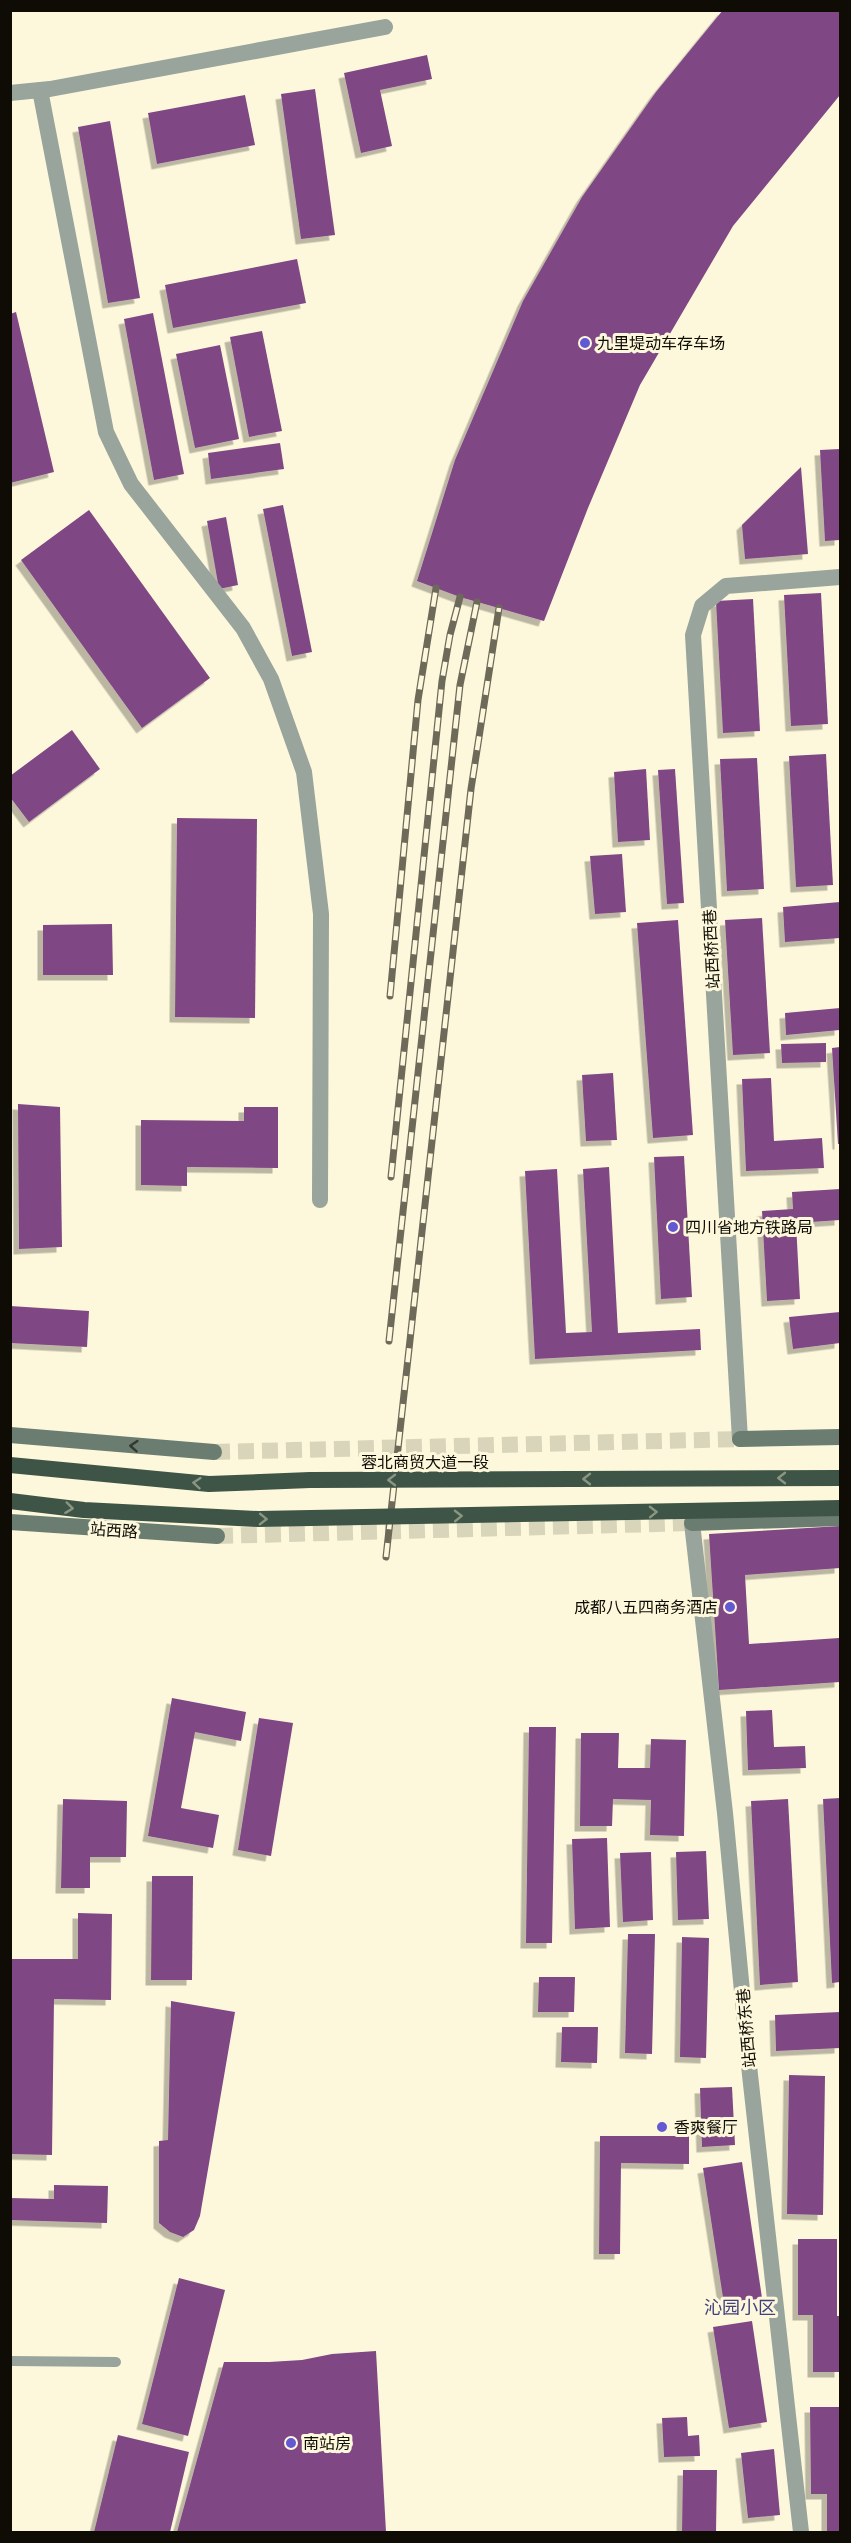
<svg xmlns="http://www.w3.org/2000/svg" width="851" height="2543" viewBox="0 0 851 2543" font-family="Lora,'Noto Sans SC',serif">
	<style>
		.building { fill: #804785; filter: url(#shadow) }
		.lines { fill: none; stroke-linecap: round; stroke-linejoin: round }
		.secondary-tunnel { stroke: #d9d5bb; stroke-width: 16; stroke-dasharray: 16 8; stroke-linecap: butt }
		.service { stroke: #98a49c; stroke-width: 10 }
		.minor { stroke: #98a49c; stroke-width: 16 }
		.secondary { stroke: #6b7c71; stroke-width: 16 }
		.rail-casing { stroke: #6d6a5a; stroke-width: 7 }
		.rail { stroke: #fdf8db; stroke-width: 4.5; stroke-dasharray: 14; stroke-linecap: butt }
		.trunk-bridge { stroke: #3e5446; stroke-width: 16 }
		.oneway { stroke: #333930 }
		.oneway2 { stroke: #8a9682 }
		.poi-dot { fill: #6359d2; stroke: #fdf8db; stroke-width: 2 }
		.labels { text-anchor: middle; dominant-baseline: central; stroke-width: 6; stroke-linejoin: round; paint-order: stroke }
		.poi-label { font-size: 16px; fill: #0e0c04; stroke: #fdf8db; text-anchor: start }
		.street-label { font-size: 16px; fill: #0e0c04; stroke: #fdf8db }
		.neighbourhood-label { font-size: 18px; fill: #42407d; stroke: #fdf8db }
	</style>
	<defs>
		<filter id="shadow"><feDropShadow dx="-5.5" dy="5.5" stdDeviation="0" flood-color="#0004"/></filter>
	</defs>
	<rect width="100%" height="100%" fill="#fdf8db"/>
	<g class="building">
		<path d="M723,10H840V95L733,226L640,385L588,508L544,621L460,597L417,581L455,460L523,301L582,197L656,92Z"/>
		<path d="M427,55L432,79L380,90L392,146L361,153L344,73Z"/>
		<path d="M315,89L335,235L301,239L281,94Z"/>
		<path d="M245,95L255,145L157,164L148,113Z"/>
		<path d="M110,121L140,298L108,303L78,127Z"/>
		<path d="M297,259L306,303L173,328L165,285Z"/>
		<path d="M16,312L54,472L10,483V314Z"/>
		<path d="M153,313L184,474L154,480L124,319Z"/>
		<path d="M262,331L282,431L249,437L230,337Z"/>
		<path d="M220,345L239,439L195,448L176,354Z"/>
		<path d="M280,443L284,469L211,479L208,453Z"/>
		<path d="M840,449V540L825,541L820,450Z"/>
		<path d="M801,467L808,554L745,559L742,525Z"/>
		<path d="M283,505L312,652L292,656L263,509Z"/>
		<path d="M89,510L210,678L142,728L21,560Z"/>
		<path d="M226,517L238,585L219,589L207,521Z"/>
		<path d="M821,593L828,724L791,726L784,595Z"/>
		<path d="M753,599L760,731L723,733L716,601Z"/>
		<path d="M72,730L100,769L29,822L10,797V776Z"/>
		<path d="M826,754L833,885L796,887L789,756Z"/>
		<path d="M757,758L764,889L727,891L720,759Z"/>
		<path d="M646,769L650,840L618,842L614,772Z"/>
		<path d="M675,769L684,903L667,904L658,770Z"/>
		<path d="M177,818L257,819L255,1018L175,1017Z"/>
		<path d="M622,854L626,912L595,914L590,856Z"/>
		<path d="M840,902V938L785,942L783,907Z"/>
		<path d="M762,918L770,1053L733,1055L725,920Z"/>
		<path d="M678,920L693,1135L653,1138L637,923Z"/>
		<path d="M112,924L113,975H43V925Z"/>
		<path d="M840,1008V1030L786,1035L785,1013Z"/>
		<path d="M826,1043V1062L782,1063L781,1044Z"/>
		<path d="M840,1047V1144H838L832,1048Z"/>
		<path d="M613,1073L617,1140L586,1141L582,1075Z"/>
		<path d="M771,1078L774,1141L822,1138L824,1168L746,1171L742,1079Z"/>
		<path d="M18,1104L60,1107L62,1247L19,1249Z"/>
		<path d="M244,1107H278V1168L187,1167V1186L141,1185V1120L244,1121Z"/>
		<path d="M684,1156L692,1297L661,1299L654,1157Z"/>
		<path d="M609,1167L618,1333L700,1329L701,1350L535,1359L525,1171L557,1169L566,1333L592,1332L583,1169Z"/>
		<path d="M840,1189V1220L796,1223L800,1299L767,1301L762,1211L793,1209L792,1192Z"/>
		<path d="M10,1306L89,1311L87,1347L10,1343Z"/>
		<path d="M840,1312V1343L793,1349L789,1317Z"/>
		<path d="M840,1526V1568L745,1575L749,1644L839,1638L840,1682L719,1690L709,1534Z"/>
		<path d="M172,1698L246,1712L241,1741L195,1732L181,1808L219,1815L213,1848L148,1836Z"/>
		<path d="M772,1710L774,1747L805,1746L806,1768L748,1770L746,1711Z"/>
		<path d="M259,1718L293,1723L271,1856L238,1850Z"/>
		<path d="M529,1727H556L552,1943H526Z"/>
		<path d="M581,1733H619L618,1768H650L651,1739L686,1740L684,1836L650,1835L651,1800L613,1799L612,1826H580Z"/>
		<path d="M840,1798V1982L832,1983L823,1799Z"/>
		<path d="M63,1799L127,1801L126,1857H90V1888H61Z"/>
		<path d="M788,1799L798,1982L760,1985L751,1801Z"/>
		<path d="M607,1838L610,1927L575,1929L572,1839Z"/>
		<path d="M706,1851L709,1919L678,1920L676,1852Z"/>
		<path d="M651,1852L653,1920L623,1922L620,1853Z"/>
		<path d="M152,1876H193L192,1980H151Z"/>
		<path d="M78,1913L112,1914L111,2000L54,1999L52,2155L10,2154V1959H78Z"/>
		<path d="M628,1934H655L652,2054L625,2053Z"/>
		<path d="M682,1937L709,1938L706,2058L680,2057Z"/>
		<path d="M539,1977H575L574,2012H538Z"/>
		<path d="M171,2001L235,2012L200,2216L194,2230L183,2237L170,2232L159,2223V2141L168,2140Z"/>
		<path d="M840,2012V2048L776,2051L775,2015Z"/>
		<path d="M562,2027H598L597,2063L561,2062Z"/>
		<path d="M789,2075L825,2076L823,2215L787,2214Z"/>
		<path d="M732,2087L735,2145L702,2147L700,2088Z"/>
		<path d="M600,2136H689V2164L621,2163L620,2254H599Z"/>
		<path d="M742,2162L762,2298L724,2304L703,2168Z"/>
		<path d="M54,2185L108,2186L107,2223L10,2220V2198L54,2199Z"/>
		<path d="M798,2239H837V2316H840V2372H813V2315H798Z"/>
		<path d="M179,2278L225,2290L188,2436L142,2424Z"/>
		<path d="M752,2321L767,2422L729,2428L713,2327Z"/>
		<path d="M376,2351L386,2532H177L224,2362H269L302,2360L332,2354Z"/>
		<path d="M810,2407H840V2532H827V2494H811Z"/>
		<path d="M687,2417L688,2436L699,2435L700,2456L664,2457L662,2418Z"/>
		<path d="M118,2435L189,2452L170,2532H94Z"/>
		<path d="M774,2449L780,2515L748,2518L741,2453Z"/>
		<path d="M683,2470H717L716,2532H682Z"/>
	</g>
	<g class="lines">
		<g class="secondary-tunnel">
			<path d="M214,1452L740,1439"/>
			<path d="M217,1536L692,1523"/>
		</g>
		<path class="service" d="M10,2361L116,2362"/>
		<g class="minor">
			<path d="M40,90L106,432L131,484L243,628L271,679L304,772L321,914L320,1200"/>
			<path d="M10,93L50,89L385,27"/>
			<path d="M740,1439L693,635L702,606L726,586L840,577"/>
			<path d="M692,1523L725,1813L750,2075L801,2532"/>
		</g>
		<g class="secondary">
			<path d="M10,1435L214,1452"/>
			<path d="M740,1439L840,1437"/>
			<path d="M10,1522L217,1536"/>
			<path d="M692,1523L840,1518"/>
		</g>
		<g class="rail-casing">
			<g id="rail">
				<path d="M390,996L418,700L436,588"/>
				<path d="M391,1177L442,681L450,635L460,597"/>
				<path d="M389,1341L460,685L477,602"/>
				<path d="M386,1557L471,789L499,608"/>
			</g>
		</g>
		<use href="#rail" class="rail"/>
		<g class="trunk-bridge">
			<path d="M10,1465L209,1484L310,1480L840,1478"/>
			<path d="M10,1501L84,1510L258,1519L840,1508"/>
		</g>
	</g>
	<defs><path id="oneway-chevron" d="M-2-3.5L2.5 0L-2 3.5" fill="none" stroke-width="1.6" stroke-linecap="round" stroke-linejoin="round" transform="scale(1.5)"/></defs>
	<use class="oneway" href="#oneway-chevron" transform="translate(134 1446) rotate(-176)"/>
	<g class="oneway2">
		<use href="#oneway-chevron" transform="translate(782 1478) rotate(180)"/>
		<use href="#oneway-chevron" transform="translate(587 1479) rotate(180)"/>
		<use href="#oneway-chevron" transform="translate(392 1480) rotate(180)"/>
		<use href="#oneway-chevron" transform="translate(197 1483) rotate(-175)"/>
		<use href="#oneway-chevron" transform="translate(69 1508) rotate(7)"/>
		<use href="#oneway-chevron" transform="translate(653 1512) rotate(-1)"/>
		<use href="#oneway-chevron" transform="translate(458 1516) rotate(-1)"/>
		<use href="#oneway-chevron" transform="translate(263 1519) rotate(1)"/>
	</g>
	<g class="poi-dot">
		<circle cx="585" cy="343" r="6"/>
		<circle cx="673" cy="1227" r="6"/>
		<circle cx="730" cy="1607" r="6"/>
		<circle cx="662" cy="2127" r="6"/>
		<circle cx="291" cy="2443" r="6"/>
	</g>
	<g class="labels">
		<g class="poi-label">
			<text x="597" y="343">九里堤动车存车场</text>
			<text x="685" y="1227">四川省地方铁路局</text>
			<text x="718" y="1607" text-anchor="end">成都八五四商务酒店</text>
			<text x="674" y="2127">香爽餐厅</text>
			<text x="303" y="2443">南站房</text>
		</g>
		<g class="street-label">
			<text transform="translate(711 949) rotate(-93)">站西桥西巷</text>
			<text x="425" y="1462">蓉北商贸大道一段</text>
			<text transform="translate(114 1530) rotate(4)">站西路</text>
			<text transform="translate(746 2028) rotate(-95)">站西桥东巷</text>
		</g>
		<g class="neighbourhood-label">
			<text x="740" y="2307">沁园小区</text>
		</g>
	</g>
	<rect width="851" height="2543" fill="none" stroke="#0e0c04" stroke-width="24"/>
</svg>
